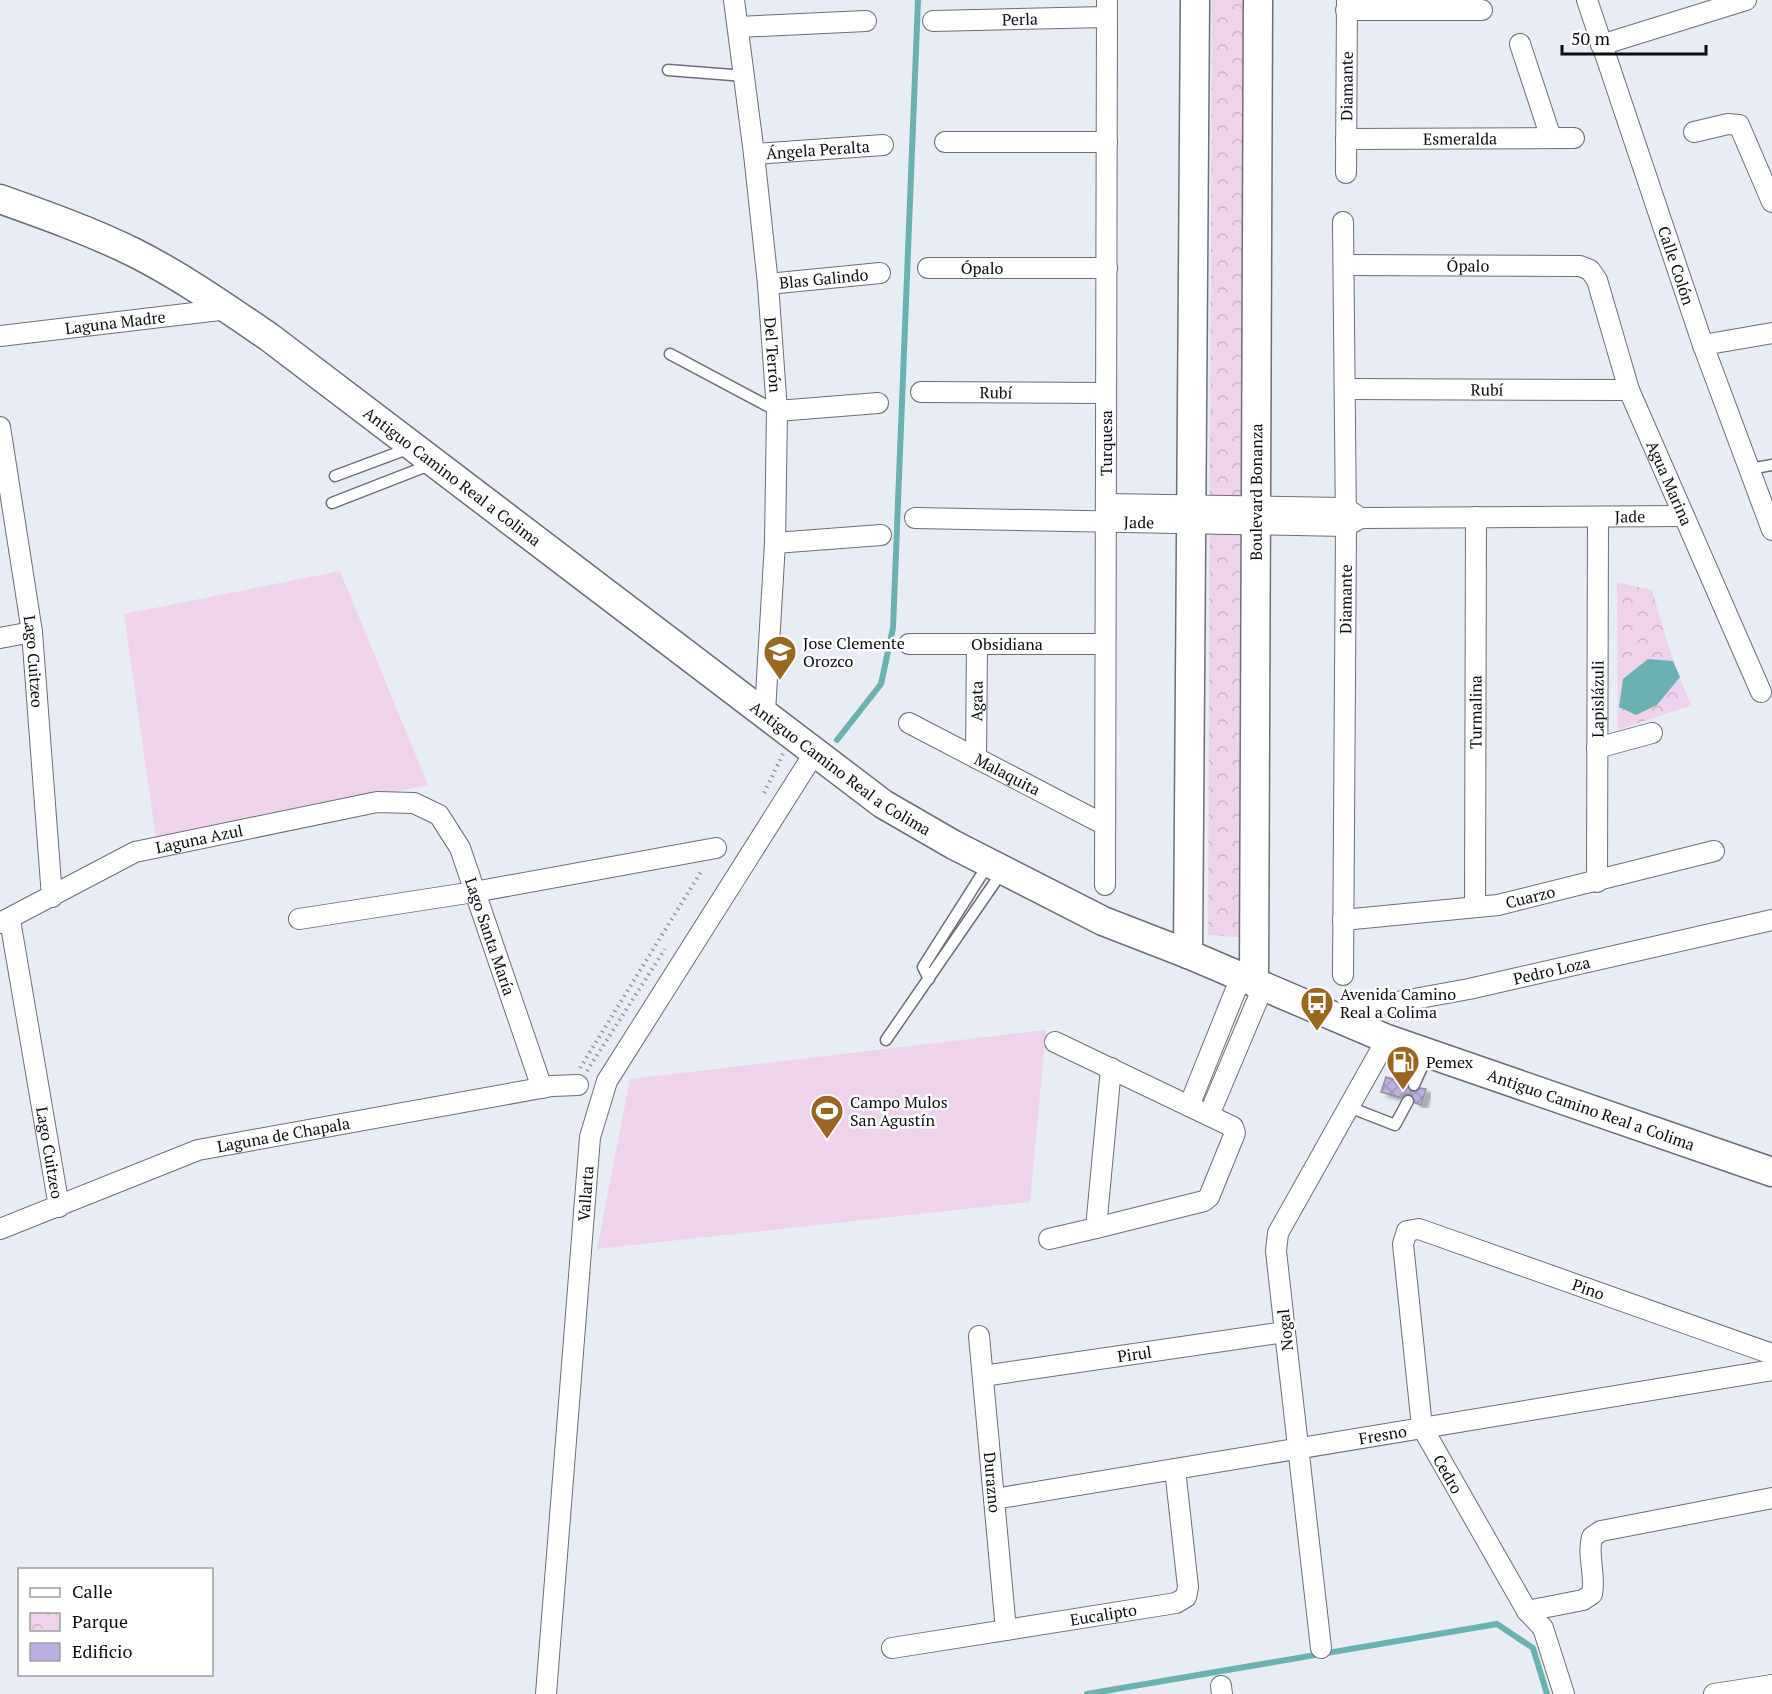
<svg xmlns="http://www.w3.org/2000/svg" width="1772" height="1694" viewBox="0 0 1772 1694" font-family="'PT Serif',serif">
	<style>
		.park { fill: url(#park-crowns) }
		.pitch { fill: #efd2ec }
		.water { fill: #6ab2b2 }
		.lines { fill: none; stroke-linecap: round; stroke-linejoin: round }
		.stream { stroke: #6ab2b2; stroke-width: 6 }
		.building { fill: url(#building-cross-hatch); stroke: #93919a; stroke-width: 1.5; filter: url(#shadow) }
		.lane-casing { stroke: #6b6f76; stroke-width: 13 }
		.street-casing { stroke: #6b6f76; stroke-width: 22 }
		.secondary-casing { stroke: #6b6f76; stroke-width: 31 }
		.path { stroke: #93979d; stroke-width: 4; stroke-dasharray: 1.5 4.5; stroke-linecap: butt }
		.lane { stroke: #fff; stroke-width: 10 }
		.street { stroke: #fff; stroke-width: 20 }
		.secondary { stroke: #fff; stroke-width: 28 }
		.labels { text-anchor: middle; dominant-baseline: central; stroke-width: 5; stroke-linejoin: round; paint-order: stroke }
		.street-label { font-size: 16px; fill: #0b0d10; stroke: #fff }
		.poi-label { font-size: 16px; fill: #0b0d10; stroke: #fff; text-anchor: start }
	</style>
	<defs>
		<pattern id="park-crowns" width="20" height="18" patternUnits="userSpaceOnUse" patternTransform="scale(1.5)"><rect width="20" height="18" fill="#efd2ec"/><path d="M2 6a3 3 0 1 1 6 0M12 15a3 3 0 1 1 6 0" fill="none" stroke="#ccb3c9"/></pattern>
		<pattern id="building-cross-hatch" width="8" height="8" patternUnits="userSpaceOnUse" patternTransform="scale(1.5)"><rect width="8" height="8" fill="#bbaee1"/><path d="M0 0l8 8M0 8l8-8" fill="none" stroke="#9f94c0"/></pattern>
		<filter id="shadow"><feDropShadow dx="6" dy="4" stdDeviation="1.5" flood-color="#0004"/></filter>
	</defs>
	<rect width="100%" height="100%" fill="#e8edf5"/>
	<g class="park">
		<path d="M1212,0H1253L1247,938L1208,935Z"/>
		<path d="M1617,582L1652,590L1673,661L1691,705L1618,730Z"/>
	</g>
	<g class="pitch">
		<path d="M340,571L428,785L156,838L124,614Z"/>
		<path d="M1046,1030L1030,1202L597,1249L630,1079Z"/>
	</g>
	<path class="water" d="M1648,659L1673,661L1680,677L1657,705L1636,715L1619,707L1623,679Z"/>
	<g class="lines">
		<g class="stream">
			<path d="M837,740L881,684L893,628L918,0"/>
			<path d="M1087,1694L1497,1624L1533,1648L1547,1694"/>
		</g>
	</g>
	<path class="building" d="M1386,1077L1407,1083L1411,1092L1421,1088L1426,1089L1421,1105L1415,1103L1411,1094H1405L1401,1098L1381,1092Z"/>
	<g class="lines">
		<g class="lane-casing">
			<g id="lane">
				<path d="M668,70L745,76"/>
				<path d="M670,354L777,411"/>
				<path d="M1750,469L1772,465"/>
				<path d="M335,476L410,448"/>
				<path d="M332,503L432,464"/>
				<path d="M929,979L923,967L989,863"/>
				<path d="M886,1040L1002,872"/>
				<path d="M1414,1085L1428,1054"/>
				<path d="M1349,1107L1395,1125L1408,1101"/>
			</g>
		</g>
		<g class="street-casing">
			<g id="street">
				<path id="s1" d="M734,0L754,154L768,284L777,411L775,543L765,712"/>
				<path id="s2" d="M1587,0L1703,345L1772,530"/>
				<path d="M1346,10H1482"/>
				<path id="s3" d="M933,21L1107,17"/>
				<path d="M738,27L866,21"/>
				<path d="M1520,44L1551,138"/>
				<path d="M1601,45L1746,0"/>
				<path d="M1694,132L1728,124L1739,125L1772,202"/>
				<path id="s4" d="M1346,139L1574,138"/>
				<path d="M945,142H1107"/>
				<path id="s5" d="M754,154L883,145"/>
				<path id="s6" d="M1346,173L1347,0"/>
				<path id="s7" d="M1345,265L1580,266L1590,270L1597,280L1629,390L1761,692"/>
				<path id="s8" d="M928,268H1107"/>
				<path id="s9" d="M768,284L880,273"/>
				<path id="s10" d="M0,336L228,309"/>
				<path d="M1703,345L1772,333"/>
				<path id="s11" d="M1345,389L1629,390"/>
				<path id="s12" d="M921,392L1106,393"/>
				<path d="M777,411L878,403"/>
				<path id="s13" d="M0,427L32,632L52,897"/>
				<path d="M1106,504L1345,508L1356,515"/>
				<path id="s14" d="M915,518L1346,526L1361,518L1684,516"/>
				<path d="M775,543L881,535"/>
				<path d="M0,638L32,632"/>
				<path id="s15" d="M909,644H1105"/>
				<path id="s16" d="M909,723L1105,825"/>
				<path d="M1597,748L1652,733"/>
				<path id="s17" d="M976,758L977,644"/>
				<path id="s18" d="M1597,882L1598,517"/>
				<path id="s19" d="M1105,885L1107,0"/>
				<path id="s20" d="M1475,907L1476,517"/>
				<path d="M299,919L474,892L716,848"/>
				<path id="s21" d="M10,920L59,1207"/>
				<path id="s22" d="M1343,920L1498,905L1714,851"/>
				<path id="s23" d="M0,923L135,852L377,802L414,803L439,815L460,848L542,1088"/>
				<path id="s24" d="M1343,975L1346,526L1343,222"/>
				<path id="s25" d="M1331,1014L1469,989L1772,920"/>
				<path d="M1055,1042L1233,1127L1235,1133L1209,1197L1204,1201L1096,1228"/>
				<path d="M1189,1106L1241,977"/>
				<path d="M1209,1115L1263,987"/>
				<path id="s26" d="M0,1229L198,1150L552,1086L578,1085"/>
				<path d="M1049,1239L1096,1228L1111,1068"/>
				<path id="s27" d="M979,1336L1006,1630"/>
				<path id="s28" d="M983,1376L1285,1332"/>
				<path id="s29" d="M994,1499L1772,1370"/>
				<path d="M1527,1611L1583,1600L1592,1594C1596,1575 1587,1556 1592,1537L1601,1531L1772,1498"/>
				<path id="s30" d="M892,1648L1176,1603L1186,1597L1188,1587L1175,1469"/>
				<path d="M1321,1648L1285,1332L1276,1251L1278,1233L1387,1039"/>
				<path d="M1221,1686L1222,1694"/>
				<path id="s31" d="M546,1694L590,1137L607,1081L815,752"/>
				<path id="s32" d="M1564,1694L1543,1628L1527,1611L1422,1427L1403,1244L1407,1231L1419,1229L1772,1354"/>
				<path d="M1714,1694L1772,1685"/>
			</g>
		</g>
		<g class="secondary-casing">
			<g id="secondary">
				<path id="s33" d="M0,199C45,215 90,231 133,252C181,276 225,307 269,337L883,804L954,845L1103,921L1188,954L1387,1039L1772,1172"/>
				<path d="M1188,954L1195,0"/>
				<path id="s34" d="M1254,982L1258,0"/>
			</g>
		</g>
		<g class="path">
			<path d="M764,793L783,754"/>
			<path d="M580,1068L702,870"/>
			<path d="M587,1071L665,949"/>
		</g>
		<use href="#lane" class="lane"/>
		<use href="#street" class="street"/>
		<use href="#secondary" class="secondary"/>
	</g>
	<defs>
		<g id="school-pin" transform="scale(1.725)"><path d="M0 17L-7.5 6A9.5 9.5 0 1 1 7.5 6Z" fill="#9b671e" stroke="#fff"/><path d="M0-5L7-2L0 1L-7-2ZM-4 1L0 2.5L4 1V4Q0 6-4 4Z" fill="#fff"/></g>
		<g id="bus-pin" transform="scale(1.725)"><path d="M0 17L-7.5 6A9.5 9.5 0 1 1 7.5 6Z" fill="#9b671e" stroke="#fff"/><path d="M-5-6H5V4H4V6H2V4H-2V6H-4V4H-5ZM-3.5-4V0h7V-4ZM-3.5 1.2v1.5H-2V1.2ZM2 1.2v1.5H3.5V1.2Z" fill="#fff"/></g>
		<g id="fuel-pin" transform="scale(1.725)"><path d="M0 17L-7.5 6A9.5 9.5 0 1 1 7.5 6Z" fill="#9b671e" stroke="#fff"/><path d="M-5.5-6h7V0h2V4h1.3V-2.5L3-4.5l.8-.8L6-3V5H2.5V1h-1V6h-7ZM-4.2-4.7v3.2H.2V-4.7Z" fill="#fff"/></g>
		<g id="stadium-pin" transform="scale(1.725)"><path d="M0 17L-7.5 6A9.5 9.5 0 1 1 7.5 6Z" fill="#9b671e" stroke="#fff"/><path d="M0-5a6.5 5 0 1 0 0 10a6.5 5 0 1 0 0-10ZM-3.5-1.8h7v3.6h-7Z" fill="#fff"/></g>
	</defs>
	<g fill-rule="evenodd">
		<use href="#school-pin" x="780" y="652"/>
		<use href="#bus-pin" x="1317" y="1003"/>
		<use href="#fuel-pin" x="1403" y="1062"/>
		<use href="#stadium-pin" x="827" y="1111"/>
	</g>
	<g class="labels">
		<g class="street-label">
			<text stroke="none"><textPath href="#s3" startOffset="87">Perla</textPath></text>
			<text stroke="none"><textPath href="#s6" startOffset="87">Diamante</textPath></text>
			<text stroke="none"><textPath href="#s4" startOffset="114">Esmeralda</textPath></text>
			<text stroke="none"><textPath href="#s5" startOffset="64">Ángela Peralta</textPath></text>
			<text stroke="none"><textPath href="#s7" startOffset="123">Ópalo</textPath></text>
			<text stroke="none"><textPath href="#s2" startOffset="280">Calle Colón</textPath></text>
			<text stroke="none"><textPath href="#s8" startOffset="54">Ópalo</textPath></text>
			<text stroke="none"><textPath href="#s9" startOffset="56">Blas Galindo</textPath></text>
			<text stroke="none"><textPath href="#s10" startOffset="116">Laguna Madre</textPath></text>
			<text stroke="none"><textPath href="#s1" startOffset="357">Del Terrón</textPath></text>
			<text stroke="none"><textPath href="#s11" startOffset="142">Rubí</textPath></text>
			<text stroke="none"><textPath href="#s12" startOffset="75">Rubí</textPath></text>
			<text stroke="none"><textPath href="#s19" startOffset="442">Turquesa</textPath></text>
			<text stroke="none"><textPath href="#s33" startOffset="534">Antiguo Camino Real a Colima</textPath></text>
			<text stroke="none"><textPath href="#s7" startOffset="474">Agua Marina</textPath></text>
			<text stroke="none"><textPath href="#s34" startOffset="490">Boulevard Bonanza</textPath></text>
			<text stroke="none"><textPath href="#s14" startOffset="717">Jade</textPath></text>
			<text stroke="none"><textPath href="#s14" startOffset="224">Jade</textPath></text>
			<text stroke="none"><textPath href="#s24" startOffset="376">Diamante</textPath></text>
			<text stroke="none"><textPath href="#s15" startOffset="98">Obsidiana</textPath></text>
			<text stroke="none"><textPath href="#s13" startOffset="237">Lago Cuitzeo</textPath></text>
			<text stroke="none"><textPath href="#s18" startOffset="183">Lapislázuli</textPath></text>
			<text stroke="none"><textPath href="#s17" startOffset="57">Agata</textPath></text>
			<text stroke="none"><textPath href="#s20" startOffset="195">Turmalina</textPath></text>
			<text stroke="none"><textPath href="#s33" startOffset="1020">Antiguo Camino Real a Colima</textPath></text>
			<text stroke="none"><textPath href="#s16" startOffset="111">Malaquita</textPath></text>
			<text stroke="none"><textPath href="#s23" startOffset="218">Laguna Azul</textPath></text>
			<text stroke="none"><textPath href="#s22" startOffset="189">Cuarzo</textPath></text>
			<text stroke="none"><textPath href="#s23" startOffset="597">Lago Santa María</textPath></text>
			<text stroke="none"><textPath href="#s25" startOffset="225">Pedro Loza</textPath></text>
			<text stroke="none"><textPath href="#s33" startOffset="1848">Antiguo Camino Real a Colima</textPath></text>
			<text stroke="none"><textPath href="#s26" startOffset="300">Laguna de Chapala</textPath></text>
			<text stroke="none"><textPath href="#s21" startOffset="236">Lago Cuitzeo</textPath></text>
			<text stroke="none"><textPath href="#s31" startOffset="502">Vallarta</textPath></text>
			<text stroke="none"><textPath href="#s32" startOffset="694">Pino</textPath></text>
			<text transform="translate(1285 1330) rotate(-96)">Nogal</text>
			<text stroke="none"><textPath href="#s28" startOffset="153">Pirul</textPath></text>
			<text stroke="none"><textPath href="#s29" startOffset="394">Fresno</textPath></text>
			<text transform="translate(1448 1474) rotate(60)">Cedro</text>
			<text stroke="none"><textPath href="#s27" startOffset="147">Durazno</textPath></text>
			<text stroke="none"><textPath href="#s30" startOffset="214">Eucalipto</textPath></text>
		</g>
		<g class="poi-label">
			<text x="803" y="643">Jose Clemente<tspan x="803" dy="18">Orozco</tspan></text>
			<text x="1340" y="994">Avenida Camino<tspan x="1340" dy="18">Real a Colima</tspan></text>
			<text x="1426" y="1062">Pemex</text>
			<text x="850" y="1102">Campo Mulos<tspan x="850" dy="18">San Agustín</tspan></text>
		</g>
	</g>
	<rect x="18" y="1568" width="195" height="108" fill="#ffffff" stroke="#9d9e9f" stroke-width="1.5"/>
	<rect x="30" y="1588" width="30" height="9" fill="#ffffff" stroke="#9d9e9f" stroke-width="1.5"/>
	<text x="72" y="1598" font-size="18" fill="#0b0d10">Calle</text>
	<rect x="30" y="1613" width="30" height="18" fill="url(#park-crowns)" stroke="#9d9e9f" stroke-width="1.5"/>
	<text x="72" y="1628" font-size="18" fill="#0b0d10">Parque</text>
	<rect x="30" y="1643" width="30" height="18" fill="#bbaee1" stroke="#9d9e9f" stroke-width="1.5"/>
	<text x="72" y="1658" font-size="18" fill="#0b0d10">Edificio</text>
	<path d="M1562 45v9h144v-9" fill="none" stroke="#0b0d10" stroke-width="3"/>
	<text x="1571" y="45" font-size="18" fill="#0b0d10" stroke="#ffffff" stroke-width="4.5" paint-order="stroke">50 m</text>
</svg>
